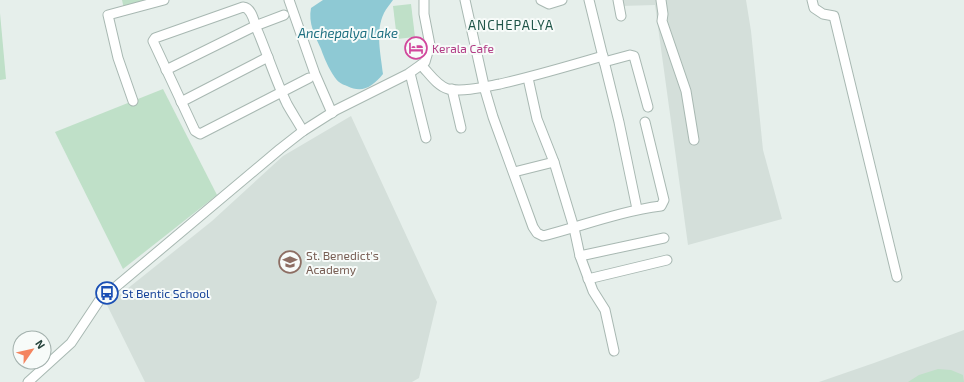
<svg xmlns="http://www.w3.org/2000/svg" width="964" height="382" viewBox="0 0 964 382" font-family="'Exo 2',sans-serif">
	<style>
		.built { fill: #d4dfda }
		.green { fill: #bfe0c8 }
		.water { fill: #8ec9d4 }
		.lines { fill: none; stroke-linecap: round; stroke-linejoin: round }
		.minor-casing { stroke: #a8b8b2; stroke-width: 11 }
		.minor { stroke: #fff; stroke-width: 9 }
		.labels { text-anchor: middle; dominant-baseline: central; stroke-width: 4; stroke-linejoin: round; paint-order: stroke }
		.hotel-label { font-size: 12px; fill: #b23c85; stroke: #f7fbf9; text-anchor: start }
		.education-label { font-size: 12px; fill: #785e54; stroke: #f7fbf9; text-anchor: start }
		.transit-label { font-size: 12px; fill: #164399; stroke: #f7fbf9; text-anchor: start }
		.neighbourhood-label { font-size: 13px; letter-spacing: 1px; fill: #1f5548; stroke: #f7fbf9 }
		.water-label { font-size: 13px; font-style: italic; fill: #1c6f80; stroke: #f7fbf9 }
	</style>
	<rect width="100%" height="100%" fill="#e6efeb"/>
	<g class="built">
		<path d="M621,0H746L751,31L763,150L782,219L688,245L655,5L621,6Z"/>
		<path d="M351,116L437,302L419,378L412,382H145L107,305L212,221L283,156Z"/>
		<path d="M964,330V382H819L874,363Z"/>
	</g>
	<g class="green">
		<path d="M122,0H168L125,13Z"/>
		<path d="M411,4L415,37L397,39L393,6Z"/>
		<path d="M0,13L6,79L0,80Z"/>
		<path d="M163,89L217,195L123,269L55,132Z"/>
		<path d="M938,369L951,370L963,375L964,382H908L919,375Z"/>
	</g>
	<path class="water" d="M323,0H393C390,4 386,9 384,13C375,31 381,55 383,74C373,86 363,94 347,86C345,85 341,84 339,82C332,76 324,58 321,49C315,36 308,23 311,8Z"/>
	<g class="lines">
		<g class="minor-casing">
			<g id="minor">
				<path d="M289,0L315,74L332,113"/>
				<path d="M465,0L485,90L493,117L533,227L537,233L543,236C582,226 621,211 661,206L664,200L645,122"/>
				<path d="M541,0L549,4L562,0"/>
				<path d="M589,0L619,122L637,209"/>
				<path d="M618,0L621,16"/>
				<path d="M661,0L663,14L662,21L686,91L694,140"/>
				<path d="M812,0L814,8L823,14L834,16L897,277"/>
				<path d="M604,62L630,55L634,56L648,107"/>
				<path d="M421,65C429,73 437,86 448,89C464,92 484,87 500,84C535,76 569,66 603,56"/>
				<path d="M166,70L255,26L284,15"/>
				<path d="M410,73L426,138"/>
				<path d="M528,78L537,119L554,162L574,228L580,256L593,291L605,310L614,351"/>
				<path d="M452,89L461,128"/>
				<path d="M133,101L118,58L108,15L164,0"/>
				<path d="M181,102L268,57"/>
				<path d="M303,131C298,122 292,113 287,104C276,81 268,56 258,32C254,24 253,8 243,7L155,38L153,41L195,131L200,134L309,78"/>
				<path d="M514,172L554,162"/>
				<path d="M580,256L664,238"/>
				<path d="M588,279L667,260"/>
				<path d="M28,382L71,343L99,301L280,149L303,131L336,110L408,74L425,62L430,45L424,14V0"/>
			</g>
		</g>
		<use href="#minor" class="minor"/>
	</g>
	<defs>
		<g id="hotel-ring" transform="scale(1.15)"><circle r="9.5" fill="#f7fbf9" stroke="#d1479c" stroke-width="1.5"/><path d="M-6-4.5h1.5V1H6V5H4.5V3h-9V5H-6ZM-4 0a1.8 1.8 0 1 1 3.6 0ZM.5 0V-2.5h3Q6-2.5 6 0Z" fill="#d1479c"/></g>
		<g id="university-ring" transform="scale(1.15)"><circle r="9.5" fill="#f7fbf9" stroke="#8d6e63" stroke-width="1.5"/><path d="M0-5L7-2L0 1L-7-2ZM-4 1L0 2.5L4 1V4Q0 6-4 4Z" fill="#8d6e63"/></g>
		<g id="bus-ring" transform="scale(1.15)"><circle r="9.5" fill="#f7fbf9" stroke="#1a4fb4" stroke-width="1.5"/><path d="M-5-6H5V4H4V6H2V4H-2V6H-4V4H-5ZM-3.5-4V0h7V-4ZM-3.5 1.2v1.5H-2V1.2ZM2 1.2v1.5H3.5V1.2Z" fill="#1a4fb4"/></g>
	</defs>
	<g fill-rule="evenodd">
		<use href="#hotel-ring" x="416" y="48"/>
		<use href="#university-ring" x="290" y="262"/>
		<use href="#bus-ring" x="107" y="293"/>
	</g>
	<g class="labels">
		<g class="hotel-label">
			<text x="432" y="48">Kerala Cafe</text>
		</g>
		<g class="education-label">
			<text x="306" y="255">St. Benedict's<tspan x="306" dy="14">Academy</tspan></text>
		</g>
		<g class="transit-label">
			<text x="122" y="293">St Bentic School</text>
		</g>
		<g class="neighbourhood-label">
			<text x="511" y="25">ANCHEPALYA</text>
		</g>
		<g class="water-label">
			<text x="348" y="33">Anchepalya Lake</text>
		</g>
	</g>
	<g transform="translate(32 350) rotate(56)"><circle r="19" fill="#f7fbf9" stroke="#a3b1ad"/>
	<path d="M0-3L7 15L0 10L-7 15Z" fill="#f4845f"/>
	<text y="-6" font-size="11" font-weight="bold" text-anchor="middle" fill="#24423a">N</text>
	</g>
</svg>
